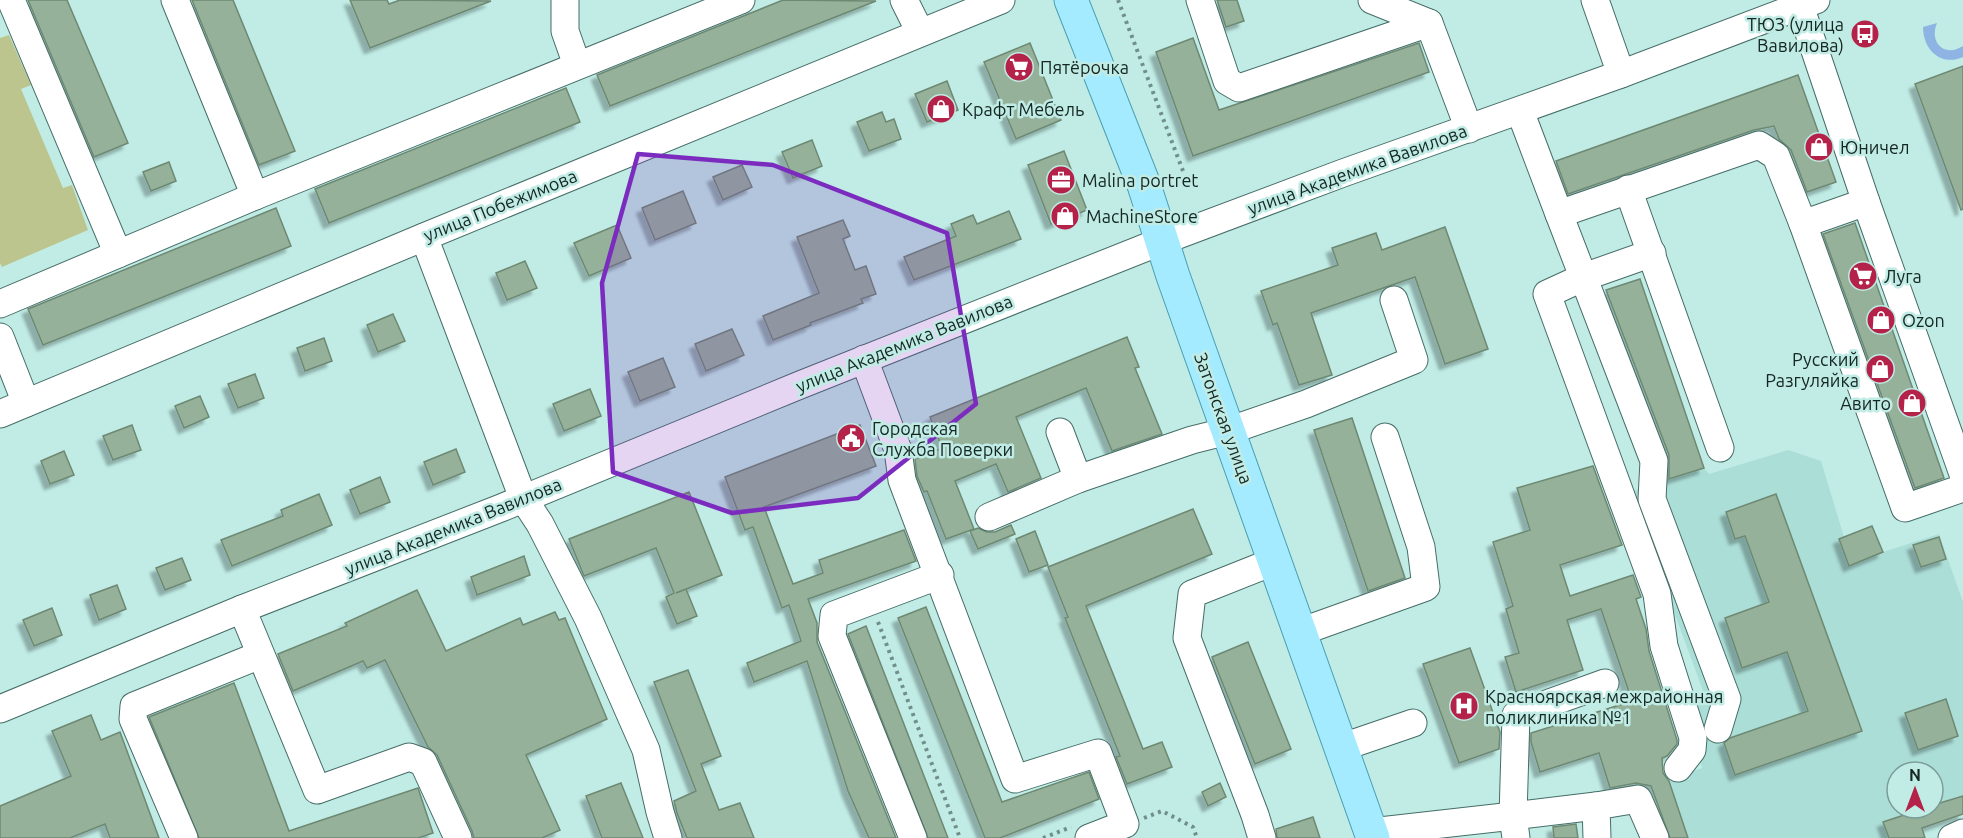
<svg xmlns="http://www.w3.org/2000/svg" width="1963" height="838" viewBox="0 0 1963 838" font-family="Ubuntu,sans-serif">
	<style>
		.built { fill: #abded7 }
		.green { fill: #bdc58e }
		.water { fill: #8eb4e3 }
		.building { fill: #95b19a; stroke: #6e8973; stroke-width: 1.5; filter: url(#shadow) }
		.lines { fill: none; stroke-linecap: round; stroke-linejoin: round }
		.minor-casing { stroke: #456d67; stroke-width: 29 }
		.major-casing { stroke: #4b9eb2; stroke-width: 35 }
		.path { stroke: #708f8a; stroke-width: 4; stroke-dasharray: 3 4.5; stroke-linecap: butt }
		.minor { stroke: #fff; stroke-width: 27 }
		.major { stroke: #a4ebff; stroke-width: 33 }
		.marked { fill: #7b2cbf; fill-opacity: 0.2; stroke: #7b2cbf; stroke-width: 4.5; stroke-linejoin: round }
		.labels { text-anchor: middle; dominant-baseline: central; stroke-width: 5; stroke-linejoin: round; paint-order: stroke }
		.poi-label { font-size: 18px; fill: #152623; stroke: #c0ece5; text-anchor: start }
		.street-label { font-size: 18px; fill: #152623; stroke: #c0ece5 }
	</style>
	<defs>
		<filter id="shadow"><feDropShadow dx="-5.5" dy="5.5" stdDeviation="1.5" flood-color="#0004"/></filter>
	</defs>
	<rect width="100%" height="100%" fill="#c0ece5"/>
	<path class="built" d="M1788,450L1821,461L1844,537L1872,526L1883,552L1939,534L1963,602V796L1933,805V772H1897V808H1925L1884,821L1889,838H1688L1669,780L1702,768L1698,753L1707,737L1696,704L1706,699L1630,492L1704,468L1709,474Z"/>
	<path class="green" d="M9,35L31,85L21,89L63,188L72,185L88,230L2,267L0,263V38Z"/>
	<path class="water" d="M1937,23C1929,42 1944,58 1963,46V57C1940,67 1923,49 1923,27Z"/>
	<g class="building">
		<path d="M28,0H67L128,143L94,157Z"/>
		<path d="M192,0H233L295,151L259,165Z"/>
		<path d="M350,0H387L389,4L400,0L491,1L370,48Z"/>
		<path d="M783,0L876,1L610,106L597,75Z"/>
		<path d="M1217,0H1237L1244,21L1226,27Z"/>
		<path d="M1193,38L1219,110L1419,43L1429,72L1193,156L1156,52Z"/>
		<path d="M1030,43L1061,120L1016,139L984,62Z"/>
		<path d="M1963,66V209L1961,210L1915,84Z"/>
		<path d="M1798,75L1836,182L1807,192L1791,150L1779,139L1774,126L1754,130L1568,194L1556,161Z"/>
		<path d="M947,81L958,110L927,122L915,94Z"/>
		<path d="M566,88L580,122L329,223L315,189Z"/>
		<path d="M882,112L886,122L894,119L901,139L869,151L857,122Z"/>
		<path d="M812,140L822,166L793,178L782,152Z"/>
		<path d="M1064,151L1087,210L1051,224L1028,165Z"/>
		<path d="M169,162L176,181L151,191L143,172Z"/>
		<path d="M742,165L752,187L723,200L713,177Z"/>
		<path d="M683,191L696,223L655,240L642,208Z"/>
		<path d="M276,208L291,246L43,345L28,309Z"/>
		<path d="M1009,211L1021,239L914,280L904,257L956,236L951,224L973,215L977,224Z"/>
		<path d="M843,220L850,236L843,239L855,270L866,266L876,294L861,299L863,303L810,323L811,325L773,340L763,316L819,293L797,237Z"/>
		<path d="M1855,223L1944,478L1915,488L1823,234Z"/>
		<path d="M617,225L631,258L589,276L574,243Z"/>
		<path d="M1445,227L1488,349L1445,364L1415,277L1311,313L1332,375L1299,385L1277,323L1273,325L1261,291L1338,265L1332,248L1376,233L1382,250Z"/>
		<path d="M525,261L537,288L507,300L496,273Z"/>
		<path d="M1640,279L1704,468L1669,479V455L1606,290Z"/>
		<path d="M393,314L405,341L378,352L367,325Z"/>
		<path d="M732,329L744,355L706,371L695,344Z"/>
		<path d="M1127,337L1139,367L1135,368L1162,434L1112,451L1086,388L1016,417L1041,478L1008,492L996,464L955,481L974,529L946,539L927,491L924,492L917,476L915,459L942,448L930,417Z"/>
		<path d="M324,338L332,361L305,371L297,348Z"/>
		<path d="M663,358L675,387L640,401L628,372Z"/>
		<path d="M255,374L264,398L238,408L228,384Z"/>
		<path d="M590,389L601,416L564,431L553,404Z"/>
		<path d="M200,396L209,417L184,428L175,406Z"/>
		<path d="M1352,418L1405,578L1368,591L1314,430Z"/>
		<path d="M132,425L141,450L113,460L103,436Z"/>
		<path d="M860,425L876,466L764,507L793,584L823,573L819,560L904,530L916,561L808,599L817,623V642L896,838H869L848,791L807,661L754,682L747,663L801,641L789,605L782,608L753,527L745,530L725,477Z"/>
		<path d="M456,449L465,472L433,485L424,462Z"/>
		<path d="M64,451L74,475L50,484L41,461Z"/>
		<path d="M1593,466L1622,545L1560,565L1570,596L1633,575L1641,597L1636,599L1646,629L1649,651L1677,740V744L1667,756L1662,758L1663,773L1669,781L1688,838H1670L1651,786L1636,783L1610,788L1599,753L1540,772L1531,742V733L1632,701L1601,609L1567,620L1583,670L1516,692L1505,657L1519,653L1506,609L1513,606L1493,542L1530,530L1517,488Z"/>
		<path d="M380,477L390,502L360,514L350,490Z"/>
		<path d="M689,492L722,575L676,593L686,589L697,616L677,624L666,597L674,593L656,548L584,576L569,539Z"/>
		<path d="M319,494L332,525L232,566L221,540L283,516L281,510Z"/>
		<path d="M1776,494L1862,731L1735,775L1724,743L1730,738L1808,711L1787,652L1742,668L1725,618L1769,602L1745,536L1735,539L1726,512Z"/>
		<path d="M1193,509L1212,554L1086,606L1143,749L1162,742L1172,767L1127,784L1116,757L1120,756L1065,618L1068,617L1048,567Z"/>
		<path d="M1011,525L1015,534L978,549L970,531L978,528L987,532H995Z"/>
		<path d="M1872,526L1883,552L1849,566L1839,539Z"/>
		<path d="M1035,531L1048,565L1029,572L1016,539Z"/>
		<path d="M1939,537L1946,559L1921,567L1913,545Z"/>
		<path d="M524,556L530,575L477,595L471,577Z"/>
		<path d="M182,558L191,580L165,590L156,568Z"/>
		<path d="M117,585L126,609L99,620L90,595Z"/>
		<path d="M417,590L446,651L520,618L523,625L555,612L559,620L565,618L607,719L526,755L560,830L542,838H474L472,831L437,755L428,747L385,660L367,668L363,661L293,691L278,654L347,626L345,623Z"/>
		<path d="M926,607L1002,802L1089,772L1099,799L1000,838H985L898,618Z"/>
		<path d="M52,608L62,635L34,646L23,620Z"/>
		<path d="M866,626L948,838H928L848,634Z"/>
		<path d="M1248,642L1291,749L1255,764L1212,657Z"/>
		<path d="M1470,648L1500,732L1499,749L1459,763L1423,664Z"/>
		<path d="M688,670L721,756L701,764L719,810L740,803L754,838H687L677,813L674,801L696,791L654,682Z"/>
		<path d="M234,683L289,831L418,788L433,833L418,838H199L149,717Z"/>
		<path d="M1946,699L1958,736L1918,750L1905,713Z"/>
		<path d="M91,715L101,740L120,732L159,838H110L105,824L70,838H0V806L71,776L52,731Z"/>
		<path d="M621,783L643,838H602L586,796Z"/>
		<path d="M1220,783L1226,797L1208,806L1202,792Z"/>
		<path d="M1963,796V814L1922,828L1925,838H1889L1883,822L1925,808H1933V805Z"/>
		<path d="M1313,817L1320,838H1277L1276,829Z"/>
		<path d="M1576,824L1578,838H1554L1553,827Z"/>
	</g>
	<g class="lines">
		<g class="minor-casing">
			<g id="minor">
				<path d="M11,0L118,254"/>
				<path d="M175,0L255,196"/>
				<path d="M565,0V31L577,65"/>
				<path d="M904,0L920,32"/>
				<path d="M1200,0L1227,81L1239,88L1429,23L1469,129"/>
				<path d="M1372,0L1429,23"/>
				<path d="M1595,0L1621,74"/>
				<path d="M1800,6L1866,202L1963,474"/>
				<path d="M1520,111L1559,214L1759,145L1776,156L1803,224L1905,508L1963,488"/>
				<path d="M1628,189L1720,448"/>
				<path d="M1559,214L1654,461L1652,499L1727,699L1718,729"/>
				<path d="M1803,224L1866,202"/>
				<path d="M424,237L523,498L540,524L588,618L646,750L660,812L668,838"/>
				<path d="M1652,253L1584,277L1547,294L1657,594L1664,646L1693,738L1692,750L1678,768"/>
				<path d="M0,304L255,196L741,0"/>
				<path d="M0,337L26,403"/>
				<path d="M864,359L898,450L902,480L1015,779L1098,753L1125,824L1089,838"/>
				<path d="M0,414L424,237L1001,0"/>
				<path d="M1060,432L1078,479"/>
				<path d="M989,517L1078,479L1192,440L1228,431L1306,404L1414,360L1394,300"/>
				<path d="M242,609L317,790L409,757L423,762L458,838"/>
				<path d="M1300,632L1426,587L1421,547L1385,437"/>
				<path d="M0,709L242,609L501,508L800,385L1162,241L1343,173L1621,74L1816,0"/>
				<path d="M1340,748L1413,723"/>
				<path d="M1596,806L1638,799L1655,838"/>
				<path d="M1371,832L1513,816L1516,838"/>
				<path d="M184,838L133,719L134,706L260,655"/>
				<path d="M913,838L832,636L834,615L940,575"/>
				<path d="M1262,838L1255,815L1187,638L1192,594L1275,561"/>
				<path d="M1597,838L1596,806L1513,816L1516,715L1605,683"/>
				<path d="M1952,838L1963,833"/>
			</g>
		</g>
		<g class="major-casing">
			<path id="major" d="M1071,0L1144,185L1173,276L1373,838"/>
		</g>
		<g class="path">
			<path d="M1118,0L1183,171"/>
			<path d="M878,622L960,838"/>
			<path d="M1144,818L1162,811L1193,827L1197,838"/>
			<path d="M1043,838L1071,827"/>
		</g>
		<use href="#minor" class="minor"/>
		<use href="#major" class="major"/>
	</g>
	<path class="marked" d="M638,154L773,165L947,233L976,404L858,498L732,513L613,472L602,283Z"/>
	<defs>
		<g id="bus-disc" transform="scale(1.5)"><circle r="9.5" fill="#b42249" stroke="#c0ece5"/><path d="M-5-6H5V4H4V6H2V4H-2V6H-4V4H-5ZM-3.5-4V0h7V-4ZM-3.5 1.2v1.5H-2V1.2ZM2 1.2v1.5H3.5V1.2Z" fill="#fff"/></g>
		<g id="supermarket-disc" transform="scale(1.5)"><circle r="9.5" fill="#b42249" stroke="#c0ece5"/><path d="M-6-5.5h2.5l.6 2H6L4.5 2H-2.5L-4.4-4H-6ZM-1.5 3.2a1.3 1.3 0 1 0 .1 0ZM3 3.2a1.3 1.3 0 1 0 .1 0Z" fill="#fff"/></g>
		<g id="shop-disc" transform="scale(1.5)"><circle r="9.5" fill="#b42249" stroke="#c0ece5"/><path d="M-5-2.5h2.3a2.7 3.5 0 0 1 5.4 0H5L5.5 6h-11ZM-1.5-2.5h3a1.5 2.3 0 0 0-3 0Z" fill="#fff"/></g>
		<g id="office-disc" transform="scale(1.5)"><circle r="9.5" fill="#b42249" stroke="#c0ece5"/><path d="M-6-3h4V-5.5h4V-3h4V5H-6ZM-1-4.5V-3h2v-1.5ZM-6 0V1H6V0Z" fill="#fff"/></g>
		<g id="civic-disc" transform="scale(1.5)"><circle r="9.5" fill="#b42249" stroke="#c0ece5"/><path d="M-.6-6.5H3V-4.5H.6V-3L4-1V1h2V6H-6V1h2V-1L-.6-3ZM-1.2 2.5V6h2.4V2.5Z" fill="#fff"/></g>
		<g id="hospital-disc" transform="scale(1.5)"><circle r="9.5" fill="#b42249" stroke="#c0ece5"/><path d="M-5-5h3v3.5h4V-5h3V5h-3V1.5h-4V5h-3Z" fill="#fff"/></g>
	</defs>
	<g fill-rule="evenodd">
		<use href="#bus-disc" x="1865" y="34"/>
		<use href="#supermarket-disc" x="1019" y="67"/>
		<use href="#shop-disc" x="941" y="109"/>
		<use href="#shop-disc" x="1819" y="147"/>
		<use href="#office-disc" x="1061" y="180"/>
		<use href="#shop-disc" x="1065" y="216"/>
		<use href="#supermarket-disc" x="1863" y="276"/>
		<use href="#shop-disc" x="1881" y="320"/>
		<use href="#shop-disc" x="1880" y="369"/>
		<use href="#shop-disc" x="1912" y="403"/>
		<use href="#civic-disc" x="851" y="438"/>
		<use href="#hospital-disc" x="1464" y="706"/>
	</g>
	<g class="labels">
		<g class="poi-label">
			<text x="1844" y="24" text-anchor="end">ТЮЗ (улица<tspan x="1844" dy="21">Вавилова)</tspan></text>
			<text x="1040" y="67">Пятёрочка</text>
			<text x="962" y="109">Крафт Мебель</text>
			<text x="1840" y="147">Юничел</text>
			<text x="1082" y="180">Malina portret</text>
			<text x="1086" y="216">MachineStore</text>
			<text x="1884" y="276">Луга</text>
			<text x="1902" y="320">Ozon</text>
			<text x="1859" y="359" text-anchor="end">Русский<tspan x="1859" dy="21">Разгуляйка</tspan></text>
			<text x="1891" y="403" text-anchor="end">Авито</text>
			<text x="872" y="428">Городская<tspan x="872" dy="21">Служба Поверки</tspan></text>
			<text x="1485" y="696">Красноярская межрайонная<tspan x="1485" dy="21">поликлиника №1</tspan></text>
		</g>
		<g class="street-label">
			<text transform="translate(1357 169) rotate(-20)">улица Академика Вавилова</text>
			<text transform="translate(500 205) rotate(-22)">улица Побежимова</text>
			<text transform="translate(904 343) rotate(-22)">улица Академика Вавилова</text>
			<text transform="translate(1224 418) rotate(70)">Затонская улица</text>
			<text transform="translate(453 526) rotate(-22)">улица Академика Вавилова</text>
		</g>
	</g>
	<g transform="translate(1915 790)"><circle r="28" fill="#c0ece5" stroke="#7c9d97" stroke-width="1.5"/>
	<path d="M0-4.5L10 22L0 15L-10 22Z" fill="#b42249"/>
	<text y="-9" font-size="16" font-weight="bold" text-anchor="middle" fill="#152623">N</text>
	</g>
</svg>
